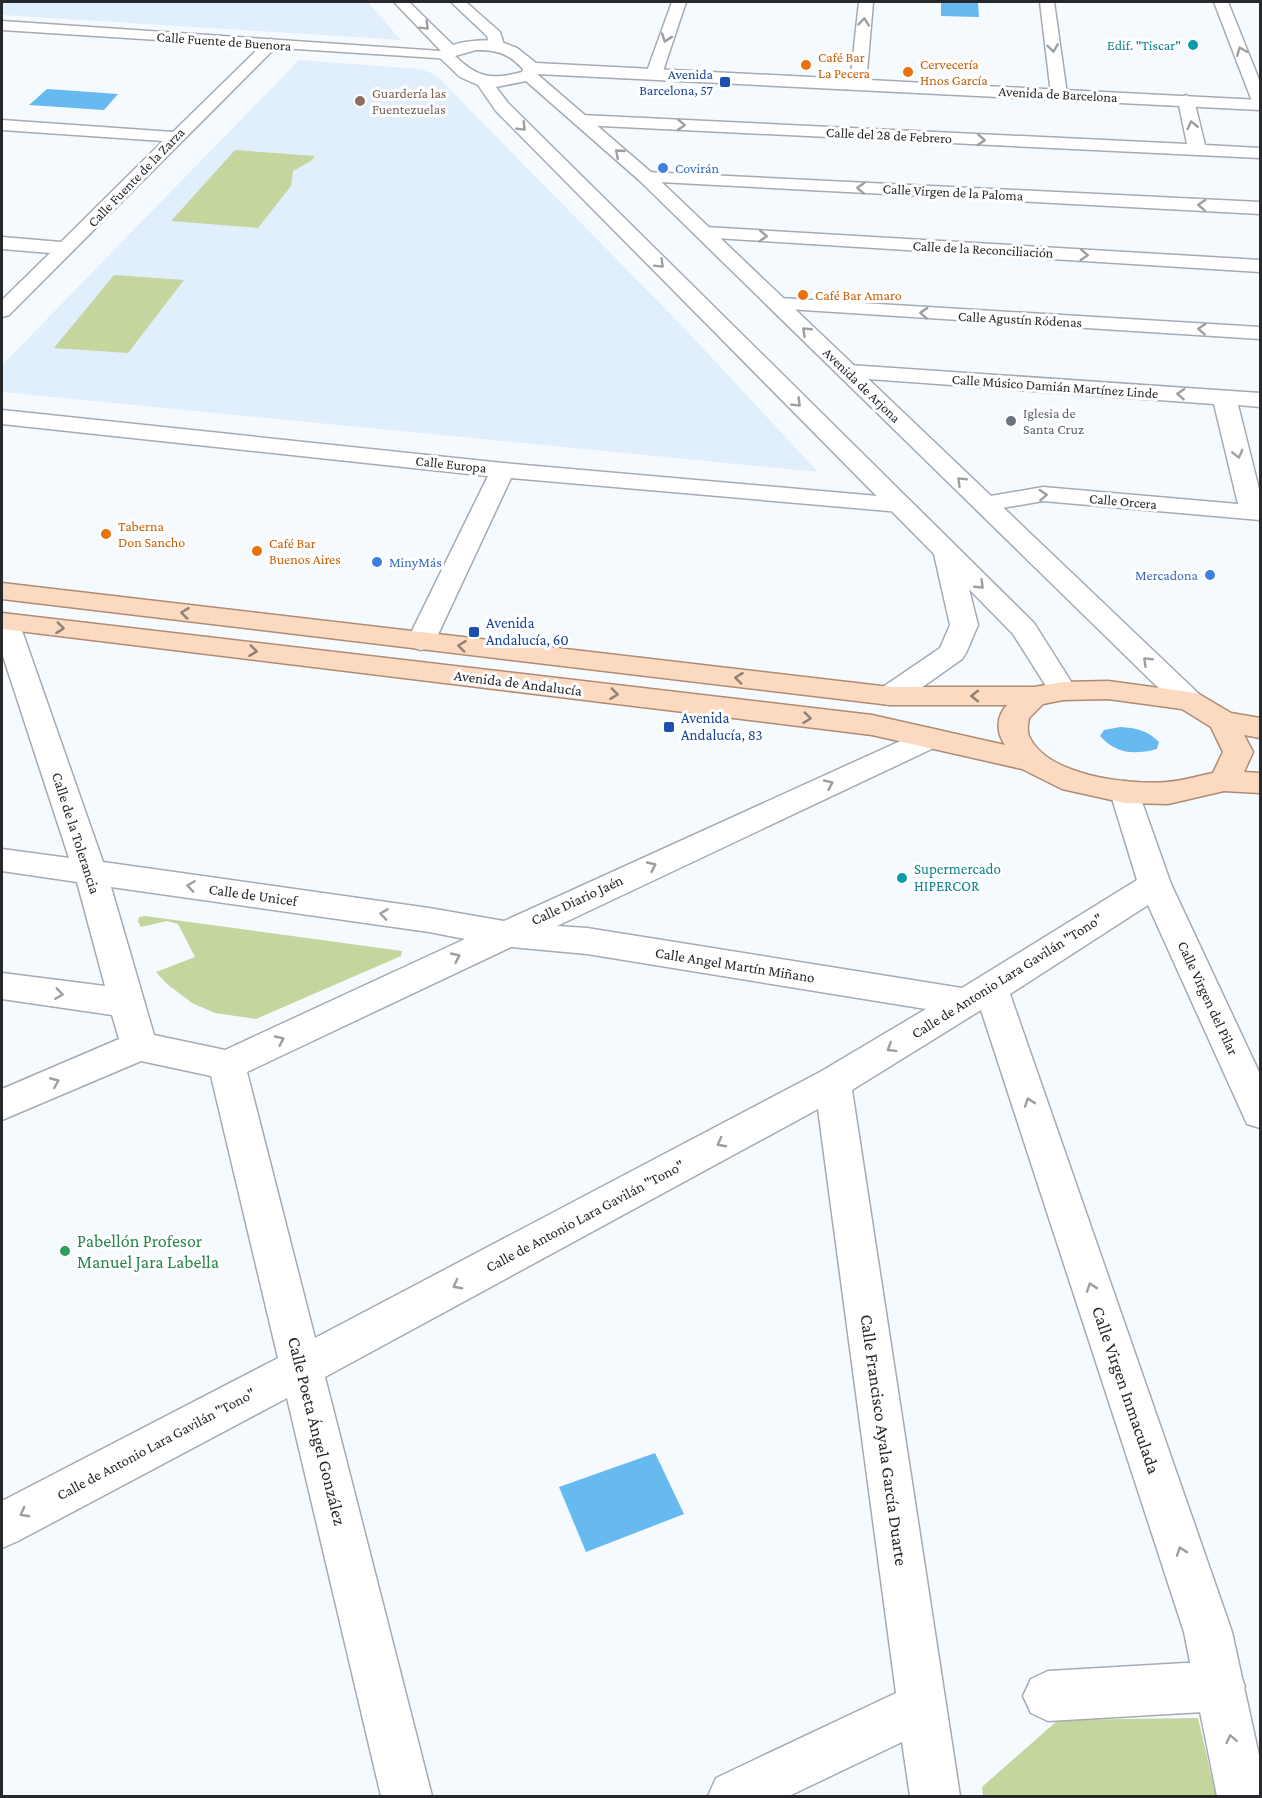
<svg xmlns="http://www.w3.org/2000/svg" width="1262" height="1798" viewBox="0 0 1262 1798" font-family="'Crimson Pro',serif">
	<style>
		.built { fill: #e1effd }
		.green { fill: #c4d59d }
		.water { fill: #67baf0 }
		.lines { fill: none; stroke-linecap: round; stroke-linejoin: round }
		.pedestrian-casing { stroke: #a4abb3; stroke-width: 3 }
		.minor-casing { stroke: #a4abb3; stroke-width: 3 }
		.tertiary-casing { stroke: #a4abb3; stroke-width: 3 }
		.primary-casing { stroke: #af8b71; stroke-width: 3 }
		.pedestrian { fill: #fff; fill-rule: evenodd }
		.minor { fill: #fff; fill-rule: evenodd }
		.tertiary { fill: #fff; fill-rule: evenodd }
		.primary { fill: #fbdac1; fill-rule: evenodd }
		.oneway { stroke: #9d9ea0 }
		.oneway2 { stroke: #908176 }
		.culture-dot { fill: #0f9aa8; stroke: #fff; stroke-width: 2 }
		.food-dot { fill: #e8710a; stroke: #fff; stroke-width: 2 }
		.transit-dot { fill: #1a4fb4; stroke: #fff; stroke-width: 2 }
		.education-dot { fill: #8d6e63; stroke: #fff; stroke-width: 2 }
		.shop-dot { fill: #3f7fe0; stroke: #fff; stroke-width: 2 }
		.worship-dot { fill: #6b7280; stroke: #fff; stroke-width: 2 }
		.leisure-dot { fill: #2e9e5b; stroke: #fff; stroke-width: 2 }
		.labels { text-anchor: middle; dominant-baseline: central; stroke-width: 6; stroke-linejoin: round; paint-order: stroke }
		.far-street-label { font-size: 14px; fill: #26282b; stroke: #fff }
		.far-culture-label { font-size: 14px; fill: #0d838f; stroke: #fff; text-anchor: end }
		.far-food-label { font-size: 14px; fill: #c56008; stroke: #fff; text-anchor: start }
		.far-transit-label { font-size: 14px; fill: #164399; stroke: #fff; text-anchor: end }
		.far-education-label { font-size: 14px; fill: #785e54; stroke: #fff; text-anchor: start }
		.far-shop-label { font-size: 14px; fill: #366cbe; stroke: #fff; text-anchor: start }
		.far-worship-label { font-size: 14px; fill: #5b616d; stroke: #fff; text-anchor: start }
		.transit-label { font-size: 15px; fill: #164399; stroke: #fff; text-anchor: start }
		.street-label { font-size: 15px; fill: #26282b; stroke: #fff }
		.culture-label { font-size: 15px; fill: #0d838f; stroke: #fff; text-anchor: start }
		.near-leisure-label { font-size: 18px; fill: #27864d; stroke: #fff; text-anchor: start }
		.near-street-label { font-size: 18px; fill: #26282b; stroke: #fff }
	</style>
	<rect width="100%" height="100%" fill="#f5faff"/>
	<g class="built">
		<path d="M2,2H368L401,40L2,15Z"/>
		<path d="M299,60L421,69L436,75L688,332L818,472L2,392V365Z"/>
	</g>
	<g class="green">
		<path d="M235,150L315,156L311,161L293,171L291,186L258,228L171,221Z"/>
		<path d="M114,275L184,280L128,353L54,348Z"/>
		<path d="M145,916L402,951L401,956L256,1019L215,1013L192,1003L167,984L156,972L195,957L178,924L167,921L141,927L138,922L139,917Z"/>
		<path d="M1198,1718L1216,1796H983L982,1787L1058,1720Z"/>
	</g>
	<g class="water">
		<path d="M941,2H978L979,17L941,16Z"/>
		<path d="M47,89H48L118,94L104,110L29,105Z"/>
		<path d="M1120,727C1136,728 1147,730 1159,742L1157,749C1134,755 1116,754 1100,736L1104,730Z"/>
		<path d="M655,1453L684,1514L586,1552L559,1487Z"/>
	</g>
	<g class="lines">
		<g class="pedestrian-casing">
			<g id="pedestrian">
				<path d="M271,39L279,44L276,47L9,315L2,317V300L50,253L2,249V237L61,242L163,141L2,130V120L173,132L266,41Z"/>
				<path d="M1220,1661L1237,1669L1245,1686L1237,1703L1220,1711L1048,1721L1031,1713L1023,1696L1031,1679L1048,1671Z"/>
			</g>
		</g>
		<g class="minor-casing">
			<g id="minor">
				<path d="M394,2H409L456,48L458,51L452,59L2,30V21L441,51Z"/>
				<path d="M451,2H466L500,32L504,45L502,48H490L487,36Z"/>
				<path d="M672,2H686L662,74L660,77H648L646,74Z"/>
				<path d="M859,2H873L866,84L858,89L850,84Z"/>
				<path d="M1040,2H1054L1067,94L1059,99L1051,94Z"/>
				<path d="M1214,2H1228L1260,82V106L1254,105L1252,101Z"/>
				<path d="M1186,95L1194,100L1205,145L1260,148V158L581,125L575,124L572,120L575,116L581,115L1187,144L1178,100Z"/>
				<path d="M646,172L1260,202V214L640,181L637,177L640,173Z"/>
				<path d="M705,227L1260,260V272L698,237L695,233L698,229Z"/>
				<path d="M779,298L1260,327V339L772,308L769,304L772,300Z"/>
				<path d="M849,365L1260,393V407L1238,405L1260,493V520L1043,501L985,511L976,509L973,504L976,499L985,497L1043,487L1238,504L1214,404L841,377L838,372L841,367Z"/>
				<path d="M2,410L503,463L900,498L909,500L912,505L909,510L900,512L511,478L435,641L431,647L421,650L411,647L407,641L488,476L2,424Z"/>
				<path d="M5,614L15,616L19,622L103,862L429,908L504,921L929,728L940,731L944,738L940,745L557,926L587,928L962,988L1137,880L1110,792L1114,785L1125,781L1136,785L1171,884L1260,1074V1128L1247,1124L1148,905L1010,994L1232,1632L1260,1760V1796H1217L1184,1632L981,1010L852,1090L960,1796H910L902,1742L789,1796H708L716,1778L896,1693L818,1109L325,1377L432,1796H381L287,1398L18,1541L2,1548V1501L278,1358L211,1076L141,1061L2,1120V1089L119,1039L112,1015L2,999V973L105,986L77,882L2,871V849L69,858L2,653V615ZM111,887L429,932L465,939L225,1050L154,1035ZM511,947L587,954L926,1009L820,1072L315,1338L247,1072Z"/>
			</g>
		</g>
		<g class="tertiary-casing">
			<path id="tertiary" d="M496,40L517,48L536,63L1260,100V110L537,74L652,173L1199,694L1203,701L1199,708L1189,710L1179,708L640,181L526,81L496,87L508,103L1034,623L1077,691L1073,697L1063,700L1053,697L1013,634L969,589L978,625L966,653L962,659L900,703L890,705L880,703L876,696L880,689L940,648L950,625L934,554L496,111L478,85L460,77L438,56C451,39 477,41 496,40ZM476,50C497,50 508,53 523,69L522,72C491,80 478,78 455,56Z"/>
		</g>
		<g class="primary-casing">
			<path id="primary" d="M2,583L890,687H1034L1063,682L1108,681L1189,692L1199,694L1231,713L1260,718V738L1244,735L1253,752L1244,772L1260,773V793L1224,791L1168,804L1125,803L1062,789L1022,769L872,735L2,629V613L872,715L1005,745C996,732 996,717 1007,705H890L2,599ZM1108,699L1182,709L1211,727L1223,752L1213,773C1198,776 1182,781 1167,782C1128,785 1047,776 1029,736C1027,731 1028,723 1029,718L1043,704L1063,700Z"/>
		</g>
		<use href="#pedestrian" class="pedestrian"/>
		<use href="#minor" class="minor"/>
		<use href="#tertiary" class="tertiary"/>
		<use href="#primary" class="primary"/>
	</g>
	<defs><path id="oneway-chevron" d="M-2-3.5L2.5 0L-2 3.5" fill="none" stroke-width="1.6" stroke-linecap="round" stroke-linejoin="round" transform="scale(1.5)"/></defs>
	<g class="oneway">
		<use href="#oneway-chevron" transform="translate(864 22) rotate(-84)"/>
		<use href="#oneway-chevron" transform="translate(425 26) rotate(45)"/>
		<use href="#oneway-chevron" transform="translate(666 38) rotate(109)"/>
		<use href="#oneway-chevron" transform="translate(1053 48) rotate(82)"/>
		<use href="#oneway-chevron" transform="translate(1241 51) rotate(-112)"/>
		<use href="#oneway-chevron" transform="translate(681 125) rotate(3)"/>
		<use href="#oneway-chevron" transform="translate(1192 125) rotate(-103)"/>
		<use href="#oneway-chevron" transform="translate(522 127) rotate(45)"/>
		<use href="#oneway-chevron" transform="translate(981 140) rotate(3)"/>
		<use href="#oneway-chevron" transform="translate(619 153) rotate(-139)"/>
		<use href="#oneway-chevron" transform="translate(861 188) rotate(-177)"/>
		<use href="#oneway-chevron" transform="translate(1202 205) rotate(-177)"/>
		<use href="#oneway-chevron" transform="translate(763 236) rotate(3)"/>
		<use href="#oneway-chevron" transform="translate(1084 255) rotate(3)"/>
		<use href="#oneway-chevron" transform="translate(660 264) rotate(45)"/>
		<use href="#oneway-chevron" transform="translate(924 313) rotate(-177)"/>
		<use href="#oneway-chevron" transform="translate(1202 329) rotate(-177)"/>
		<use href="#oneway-chevron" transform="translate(806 331) rotate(-136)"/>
		<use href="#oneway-chevron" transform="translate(1181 394) rotate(-176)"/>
		<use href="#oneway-chevron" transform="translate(797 403) rotate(45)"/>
		<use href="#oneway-chevron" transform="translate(1238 454) rotate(76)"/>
		<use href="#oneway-chevron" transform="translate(961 481) rotate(-136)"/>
		<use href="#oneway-chevron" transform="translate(1043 495) rotate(-3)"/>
		<use href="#oneway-chevron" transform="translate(980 585) rotate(44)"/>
		<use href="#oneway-chevron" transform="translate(1147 661) rotate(-136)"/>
		<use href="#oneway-chevron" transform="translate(829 784) rotate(-25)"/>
		<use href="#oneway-chevron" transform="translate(652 866) rotate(-25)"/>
		<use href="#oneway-chevron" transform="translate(191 886) rotate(-172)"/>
		<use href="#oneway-chevron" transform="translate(384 914) rotate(-172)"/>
		<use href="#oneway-chevron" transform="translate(456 957) rotate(-25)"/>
		<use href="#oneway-chevron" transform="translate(59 994) rotate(8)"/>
		<use href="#oneway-chevron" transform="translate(280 1040) rotate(-25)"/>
		<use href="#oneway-chevron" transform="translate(891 1048) rotate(148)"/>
		<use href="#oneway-chevron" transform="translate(55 1082) rotate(-23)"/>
		<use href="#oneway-chevron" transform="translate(1029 1102) rotate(-109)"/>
		<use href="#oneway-chevron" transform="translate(721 1143) rotate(152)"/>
		<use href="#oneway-chevron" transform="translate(457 1285) rotate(152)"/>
		<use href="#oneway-chevron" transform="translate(1091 1287) rotate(-109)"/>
		<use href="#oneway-chevron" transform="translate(24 1513) rotate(152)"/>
		<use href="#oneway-chevron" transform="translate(1181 1551) rotate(-109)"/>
		<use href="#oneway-chevron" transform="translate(1231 1739) rotate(-102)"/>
	</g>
	<g class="oneway2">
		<use href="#oneway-chevron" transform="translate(185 613) rotate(-173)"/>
		<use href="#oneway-chevron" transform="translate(60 628) rotate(7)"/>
		<use href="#oneway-chevron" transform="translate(462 646) rotate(-173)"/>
		<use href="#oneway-chevron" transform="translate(253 651) rotate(7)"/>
		<use href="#oneway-chevron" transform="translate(739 678) rotate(-173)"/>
		<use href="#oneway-chevron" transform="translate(614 694) rotate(7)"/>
		<use href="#oneway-chevron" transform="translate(975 696) rotate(-180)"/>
		<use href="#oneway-chevron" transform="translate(807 718) rotate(7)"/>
	</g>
	<g class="culture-dot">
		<circle cx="1193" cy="45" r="6"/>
		<circle cx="902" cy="878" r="6"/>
	</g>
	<g class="food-dot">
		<circle cx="806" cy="65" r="6"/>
		<circle cx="908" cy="72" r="6"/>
		<circle cx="803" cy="295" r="6"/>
		<circle cx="106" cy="534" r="6"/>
		<circle cx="257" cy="551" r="6"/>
	</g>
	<g class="transit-dot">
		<rect x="719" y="76" width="12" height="12" rx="3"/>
		<rect x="468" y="626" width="12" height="12" rx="3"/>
		<rect x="663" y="721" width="12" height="12" rx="3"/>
	</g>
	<circle class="education-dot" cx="360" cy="101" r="6"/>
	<g class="shop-dot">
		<circle cx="663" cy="168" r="6"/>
		<circle cx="377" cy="562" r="6"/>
		<circle cx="1210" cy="575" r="6"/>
	</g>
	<circle class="worship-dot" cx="1011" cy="421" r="6"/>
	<circle class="leisure-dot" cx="65" cy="1251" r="6"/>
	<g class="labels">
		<g class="far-street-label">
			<text transform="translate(224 41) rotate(4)">Calle Fuente de Buenora</text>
			<text transform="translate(1058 94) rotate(3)">Avenida de Barcelona</text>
			<text transform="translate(889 135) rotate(3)">Calle del 28 de Febrero</text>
			<text transform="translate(136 177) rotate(-46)">Calle Fuente de la Zarza</text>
			<text transform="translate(953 192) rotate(3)">Calle Virgen de la Paloma</text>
			<text transform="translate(983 249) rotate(3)">Calle de la Reconciliación</text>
			<text transform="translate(1020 319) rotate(3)">Calle Agustín Ródenas</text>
			<text transform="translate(862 385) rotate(44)">Avenida de Arjona</text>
			<text transform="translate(1055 386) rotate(4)">Calle Músico Damián Martínez Linde</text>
			<text transform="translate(451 464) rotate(6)">Calle Europa</text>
			<text transform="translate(1123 501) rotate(5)">Calle Orcera</text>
		</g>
		<g class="far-culture-label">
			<text x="1181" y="45">Edif. "Tiscar"</text>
		</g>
		<g class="far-food-label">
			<text x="818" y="57">Café Bar<tspan x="818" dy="16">La Pecera</tspan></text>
			<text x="920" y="64">Cervecería<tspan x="920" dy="16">Hnos García</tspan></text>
			<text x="815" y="295">Café Bar Amaro</text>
			<text x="118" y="526">Taberna<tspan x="118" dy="16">Don Sancho</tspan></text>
			<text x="269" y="543">Café Bar<tspan x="269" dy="16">Buenos Aires</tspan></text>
		</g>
		<g class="far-transit-label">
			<text x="713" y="74">Avenida<tspan x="713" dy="16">Barcelona, 57</tspan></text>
		</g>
		<g class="far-education-label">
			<text x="372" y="93">Guardería las<tspan x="372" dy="16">Fuentezuelas</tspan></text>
		</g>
		<g class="far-shop-label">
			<text x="675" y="168">Covirán</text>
			<text x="389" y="562">MinyMás</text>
			<text x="1198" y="575" text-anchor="end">Mercadona</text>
		</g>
		<g class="far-worship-label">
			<text x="1023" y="413">Iglesia de<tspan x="1023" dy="16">Santa Cruz</tspan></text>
		</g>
		<g class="transit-label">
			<text x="486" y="623">Avenida<tspan x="486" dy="17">Andalucía, 60</tspan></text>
			<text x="681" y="718">Avenida<tspan x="681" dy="17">Andalucía, 83</tspan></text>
		</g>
		<g class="street-label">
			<text transform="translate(518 683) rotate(7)">Avenida de Andalucía</text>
			<text transform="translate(76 833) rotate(72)">Calle de la Tolerancia</text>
			<text transform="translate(253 895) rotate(8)">Calle de Unicef</text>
			<text transform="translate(577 900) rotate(-25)">Calle Diario Jaén</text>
			<text transform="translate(735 965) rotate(9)">Calle Angel Martín Miñano</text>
			<text transform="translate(1007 976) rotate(-32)">Calle de Antonio Lara Gavilán "Tono"</text>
			<text transform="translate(1208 998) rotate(65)">Calle Virgen del Pilar</text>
			<text transform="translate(585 1216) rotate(-28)">Calle de Antonio Lara Gavilán "Tono"</text>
			<text transform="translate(156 1444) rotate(-28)">Calle de Antonio Lara Gavilán "Tono"</text>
		</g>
		<g class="culture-label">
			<text x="914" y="869">Supermercado<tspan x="914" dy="17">HIPERCOR</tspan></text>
		</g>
		<g class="near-leisure-label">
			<text x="77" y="1241">Pabellón Profesor<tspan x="77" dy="21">Manuel Jara Labella</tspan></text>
		</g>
		<g class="near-street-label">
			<text transform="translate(1126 1390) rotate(71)">Calle Virgen Inmaculada</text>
			<text transform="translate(317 1431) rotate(76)">Calle Poeta Ángel González</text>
			<text transform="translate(884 1440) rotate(82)">Calle Francisco Ayala García Duarte</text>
		</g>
	</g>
	<rect width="1262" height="1798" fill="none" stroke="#26282b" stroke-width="6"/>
</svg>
